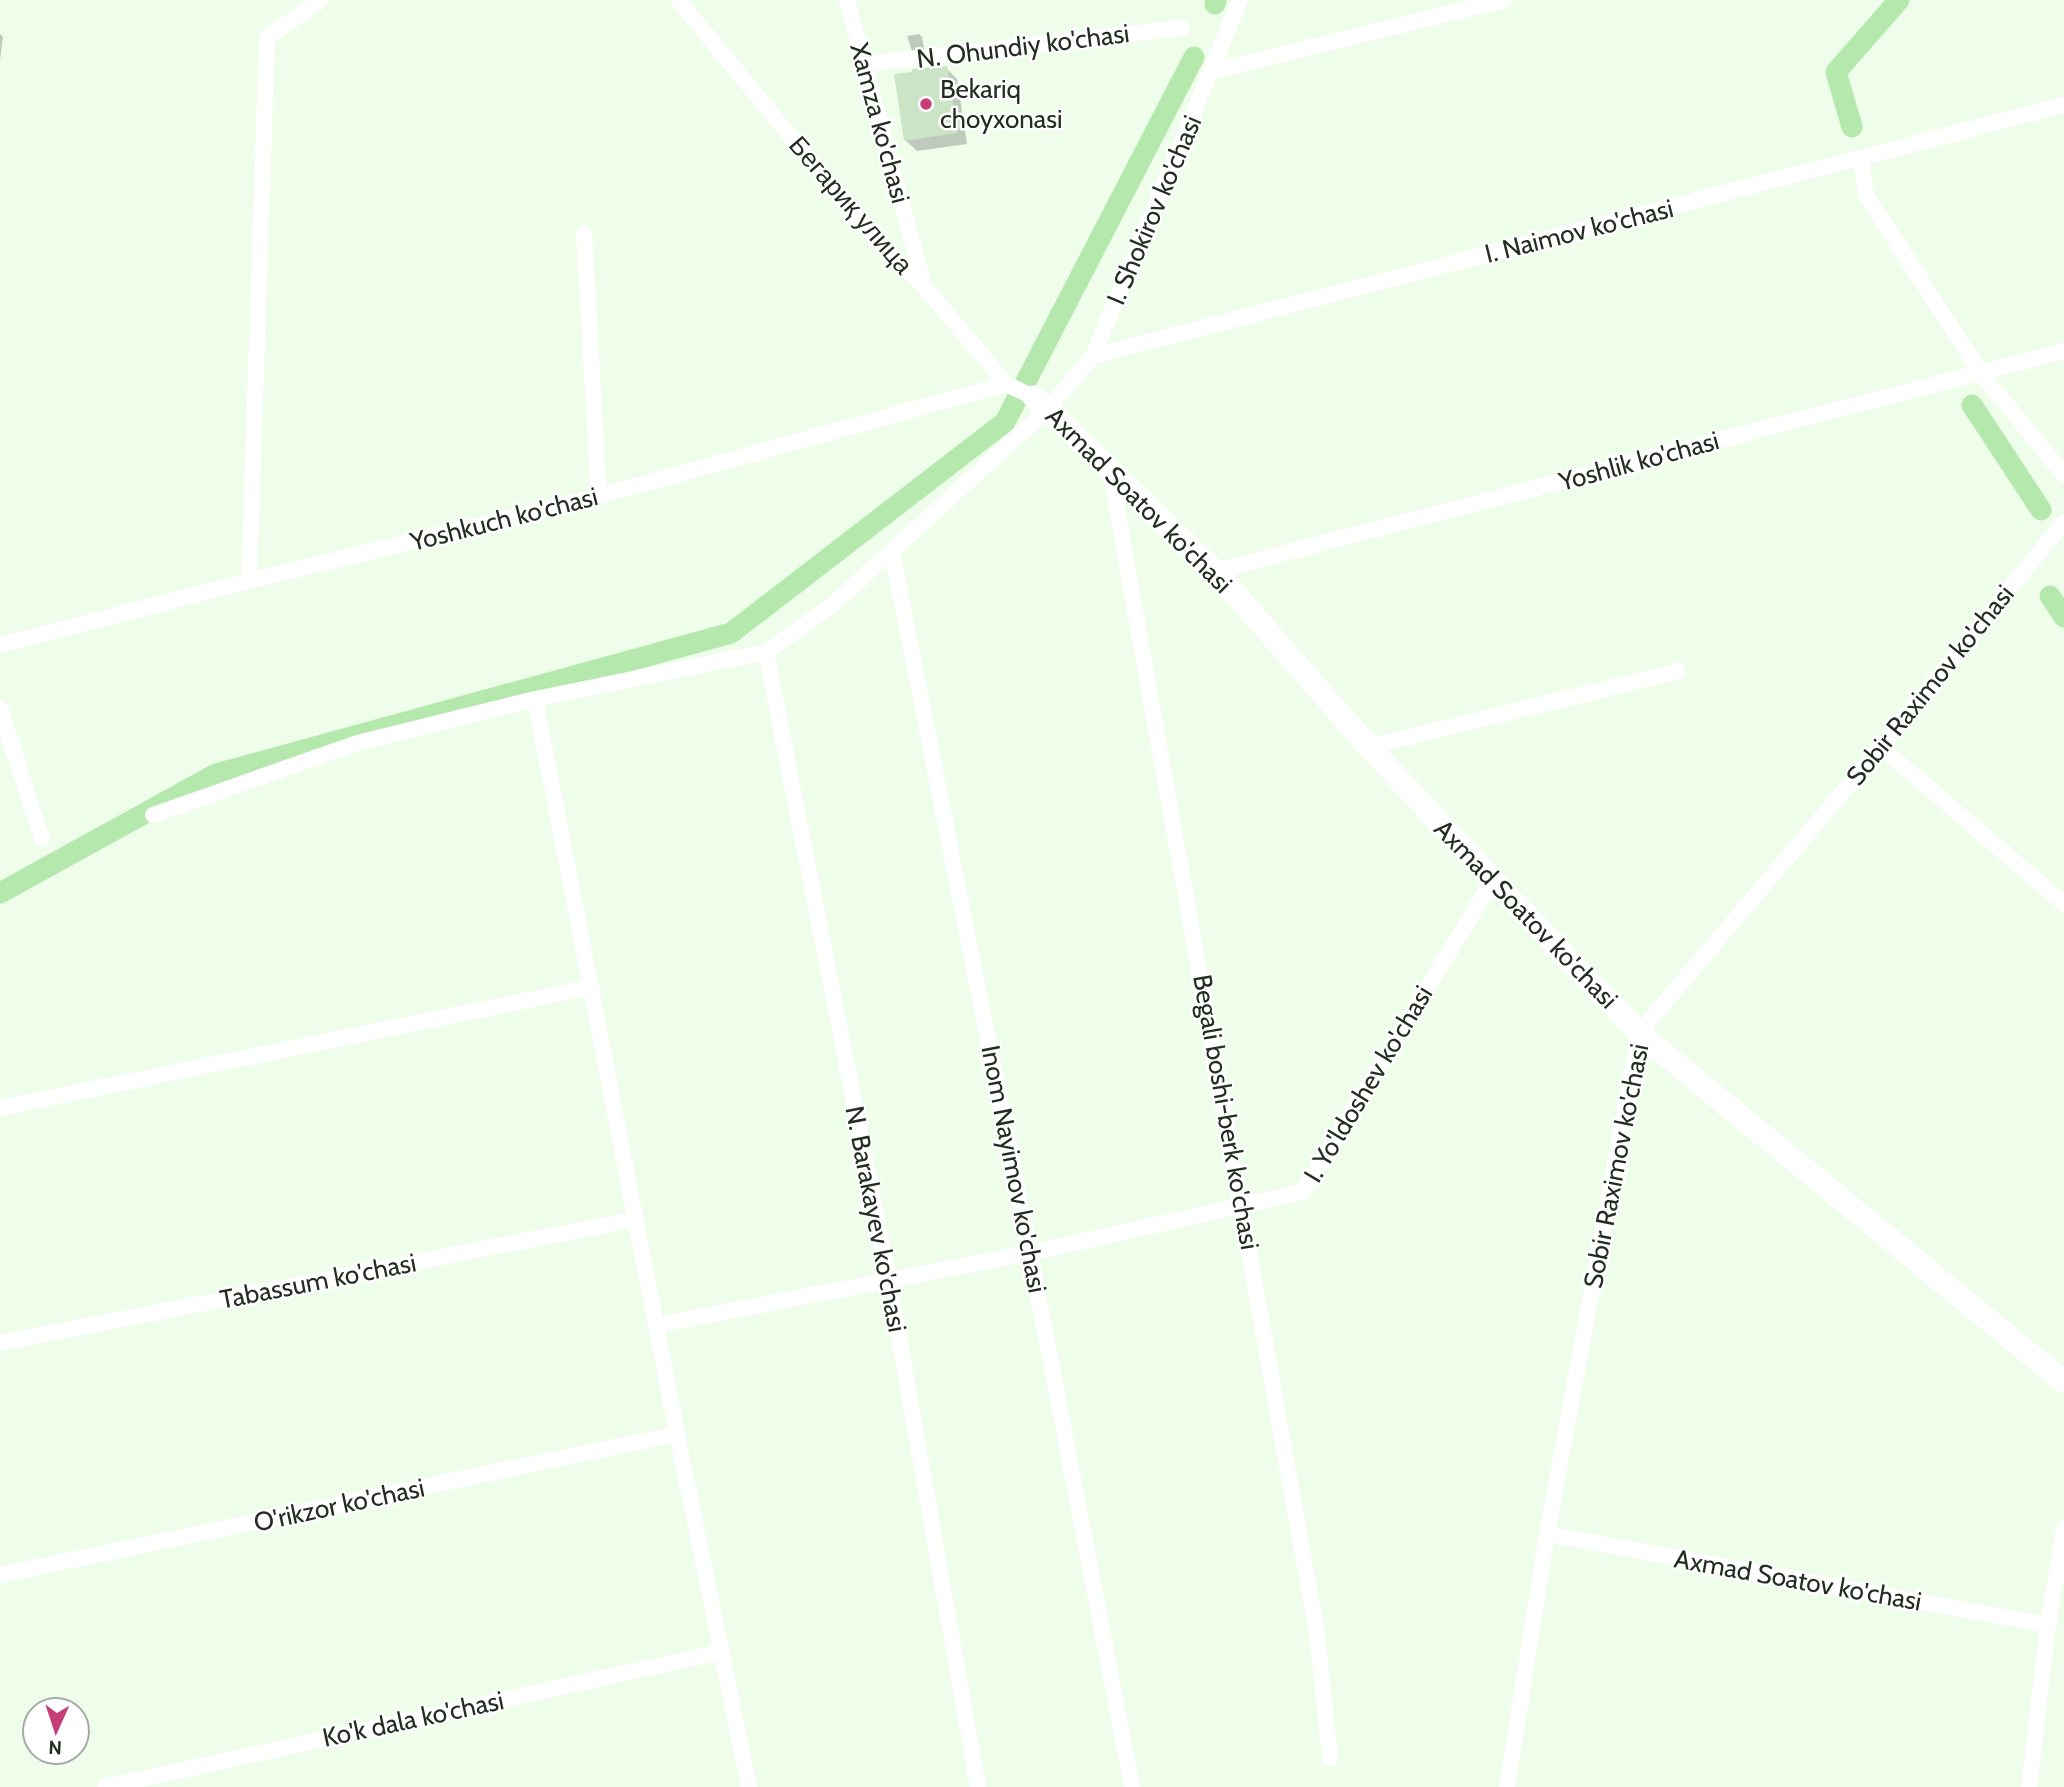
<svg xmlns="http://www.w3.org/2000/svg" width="2064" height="1787" viewBox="0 0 2064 1787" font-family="Cabin,sans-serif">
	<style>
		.shadow { fill: #0003 }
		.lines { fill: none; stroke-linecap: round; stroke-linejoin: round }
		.canal { stroke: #b5e8ac; stroke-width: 21 }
		.building { fill: #cae4c5 }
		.street { stroke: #fff; stroke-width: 16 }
		.secondary { stroke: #fff; stroke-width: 23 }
		.poi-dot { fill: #c73d75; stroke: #fff; stroke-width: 2.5 }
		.labels { text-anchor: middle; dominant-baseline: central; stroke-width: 5; stroke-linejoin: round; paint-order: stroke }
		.street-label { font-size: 26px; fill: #232d21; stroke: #fff }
		.poi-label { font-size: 26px; fill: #232d21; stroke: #fff; text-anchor: start }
	</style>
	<rect width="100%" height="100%" fill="#eefeeb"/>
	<g class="shadow">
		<path d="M0,34L3,37L0,60Z"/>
		<path d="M919,34L922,37L924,49L912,51L907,36Z"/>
		<path d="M946,68L957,79L967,144L917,151L906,141Z"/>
	</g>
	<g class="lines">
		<g class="canal">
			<path d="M1215,4L1216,0"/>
			<path d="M1852,127L1836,72L1899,0"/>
			<path d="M1972,405L2041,510"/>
			<path d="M2050,596L2064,617"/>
			<path d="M0,893L216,774L731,633L1005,422L1194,57"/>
		</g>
	</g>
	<path class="building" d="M947,66L957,133L904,141L894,74L912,72V69Z"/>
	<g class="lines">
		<g class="street">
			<path d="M678,0L882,247L924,286L1006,384L1034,397"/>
			<path d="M847,0L924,286"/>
			<path d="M864,64L1182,28"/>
			<path d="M1213,71L1504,0"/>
			<path d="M1861,159L1866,195L1980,372L2064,475"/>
			<path d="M584,233L599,496"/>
			<path d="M1093,356L2064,105"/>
			<path d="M1110,470L1317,1634L1330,1758"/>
			<path d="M892,552L1030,1253L1132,1787"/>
			<path d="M1215,571L2064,351"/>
			<path d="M249,581L267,37L321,0"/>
			<path d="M0,645L249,581L599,496L1006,384"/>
			<path d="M766,652L889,1281L978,1787"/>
			<path d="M535,699L677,1434L749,1787"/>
			<path d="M0,708L42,839"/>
			<path d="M1369,747L1678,671"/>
			<path d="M1881,747L2064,904"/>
			<path d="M153,815L357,743L535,699L766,652L830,607L1048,409L1093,356L1240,0"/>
			<path d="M0,1108L592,987"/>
			<path d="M657,1325L1030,1253L1303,1192L1493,880"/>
			<path d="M0,1343L637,1219"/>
			<path d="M1547,1534L2048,1625"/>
			<path d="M0,1575L677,1434"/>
			<path d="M105,1787L721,1652"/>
			<path d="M1507,1787L1547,1534L1639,1033L1881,747L2064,522"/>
			<path d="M2029,1787L2048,1625L2064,1529"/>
		</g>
		<path class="secondary" d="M1034,397L1215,571L1369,747L1493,880L1639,1033L2064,1382"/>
	</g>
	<circle class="poi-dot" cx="926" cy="104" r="7"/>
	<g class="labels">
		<g class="street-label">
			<text transform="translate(1023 46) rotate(-7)">N. Ohundiy ko'chasi</text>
			<text transform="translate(880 123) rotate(75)">Xamza ko'chasi</text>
			<text transform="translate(851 205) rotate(49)">Бегариқ улица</text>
			<text transform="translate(1154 210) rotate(-67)">I. Shokirov ko'chasi</text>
			<text transform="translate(1579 231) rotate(-14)">I. Naimov ko'chasi</text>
			<text transform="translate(1639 461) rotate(-15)">Yoshlik ko'chasi</text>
			<text transform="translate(1139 500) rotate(45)">Axmad Soatov ko'chasi</text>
			<text transform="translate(504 519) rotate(-14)">Yoshkuch ko'chasi</text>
			<text transform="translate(1930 685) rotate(-51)">Sobir Raximov ko'chasi</text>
			<text transform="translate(1526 914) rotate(46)">Axmad Soatov ko'chasi</text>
			<text transform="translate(1368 1084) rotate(-59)">I. Yo'ldoshev ko'chasi</text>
			<text transform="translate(1226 1112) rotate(80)">Begali boshi-berk ko'chasi</text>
			<text transform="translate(1616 1166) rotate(-79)">Sobir Raximov ko'chasi</text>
			<text transform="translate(1014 1169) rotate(79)">Inom Nayimov ko'chasi</text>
			<text transform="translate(876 1219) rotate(79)">N. Barakayev ko'chasi</text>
			<text transform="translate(318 1281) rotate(-11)">Tabassum ko'chasi</text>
			<text transform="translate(339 1505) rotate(-12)">O'rikzor ko'chasi</text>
			<text transform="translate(1798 1580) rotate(10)">Axmad Soatov ko'chasi</text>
			<text transform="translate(413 1719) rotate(-12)">Ko'k dala ko'chasi</text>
		</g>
		<g class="poi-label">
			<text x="940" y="89">Bekariq<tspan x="940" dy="30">choyxonasi</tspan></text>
		</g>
	</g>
	<g transform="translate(56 1731) rotate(183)"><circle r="33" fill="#ffffff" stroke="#a7aba6" stroke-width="2"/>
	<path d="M0-5L12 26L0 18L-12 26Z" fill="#c73d75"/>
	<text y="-10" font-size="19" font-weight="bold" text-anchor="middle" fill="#232d21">N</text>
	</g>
</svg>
